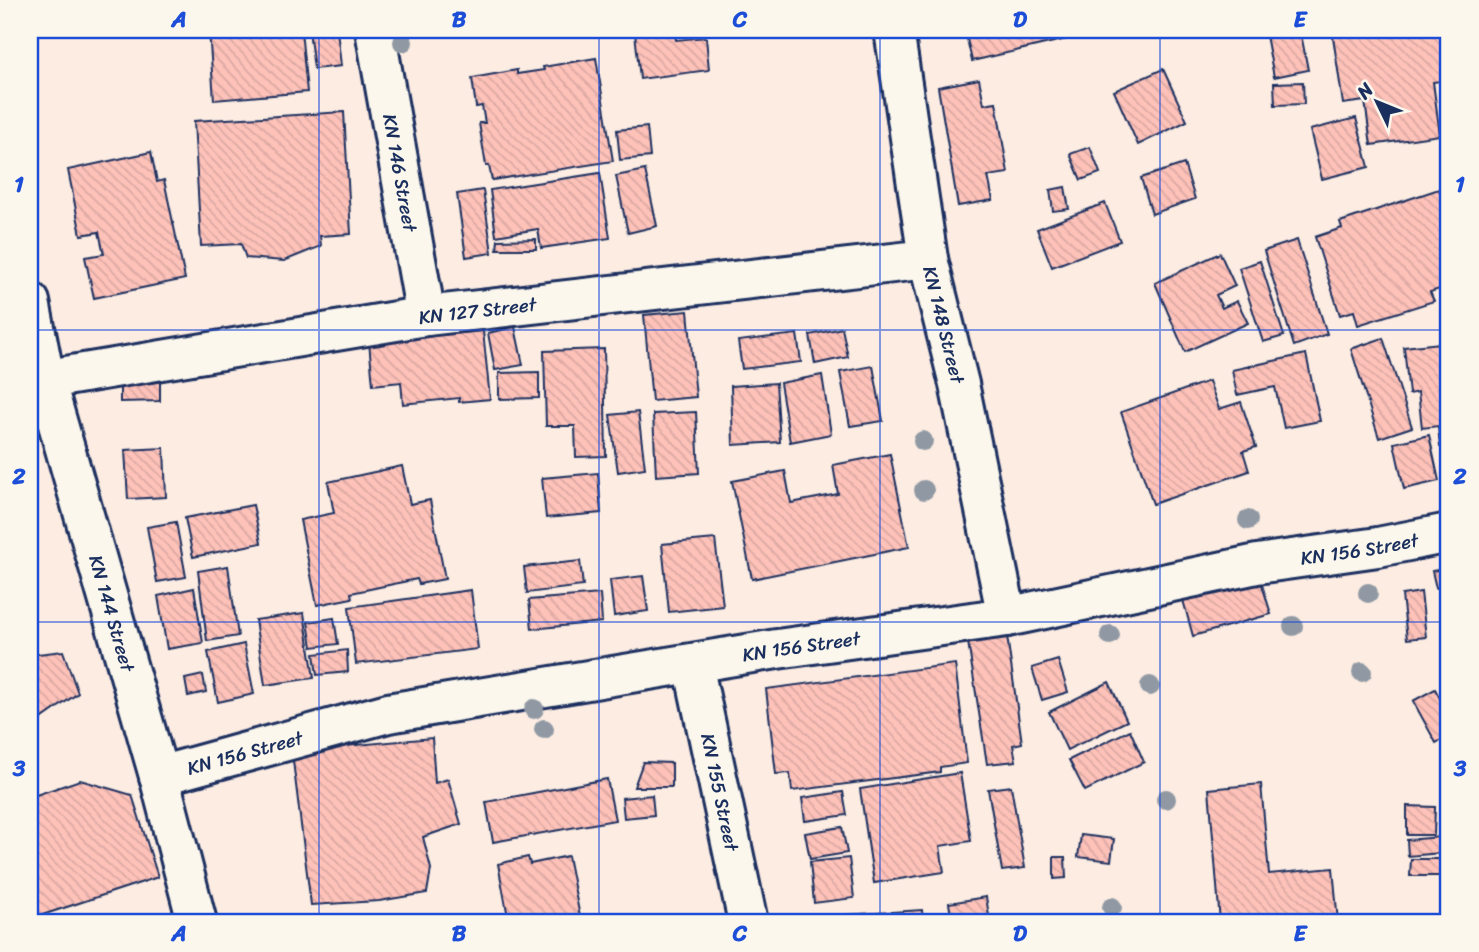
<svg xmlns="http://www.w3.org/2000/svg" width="1479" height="952" viewBox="0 0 1479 952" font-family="Sriracha,sans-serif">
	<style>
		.building { fill: url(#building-back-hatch); stroke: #1b2f5e; stroke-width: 2 }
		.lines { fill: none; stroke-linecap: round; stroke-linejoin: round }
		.street-casing { stroke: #1b2f5e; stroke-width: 44 }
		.street { stroke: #fbf7ec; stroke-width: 38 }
		.tree { fill: #9099a3 }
		.grid { fill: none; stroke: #1d4ed8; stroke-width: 2; stroke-opacity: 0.55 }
		.labels { text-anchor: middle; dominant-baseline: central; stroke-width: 5; stroke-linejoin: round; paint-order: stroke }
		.street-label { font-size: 19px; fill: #1b2f5e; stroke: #fbf7ec }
		.neatline { fill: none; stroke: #1d4ed8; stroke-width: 2.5 }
		.grid-label { font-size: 23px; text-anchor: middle; font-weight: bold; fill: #1d4ed8 }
	</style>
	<defs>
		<pattern id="building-back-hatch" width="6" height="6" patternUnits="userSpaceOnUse" patternTransform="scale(1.75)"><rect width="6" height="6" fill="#fec2b9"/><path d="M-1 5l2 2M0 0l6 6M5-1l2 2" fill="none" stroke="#d9a7a1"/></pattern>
	</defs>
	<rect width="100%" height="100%" fill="#fcece2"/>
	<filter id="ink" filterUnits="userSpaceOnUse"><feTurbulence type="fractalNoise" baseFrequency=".0143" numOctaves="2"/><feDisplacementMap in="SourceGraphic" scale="14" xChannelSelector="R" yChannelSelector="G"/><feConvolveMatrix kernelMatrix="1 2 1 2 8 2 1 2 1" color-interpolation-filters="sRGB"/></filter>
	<g filter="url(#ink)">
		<g class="building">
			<path d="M209,30H301L307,92L214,100Z"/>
			<path d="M309,30H337L341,66L314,69Z"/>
			<path d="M663,30H674L676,40L706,37L709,70L640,79L635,33Z"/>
			<path d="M965,30H1083L1084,35L972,61Z"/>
			<path d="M1265,30H1325L1301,34L1308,70L1274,77Z"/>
			<path d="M1332,30H1441L1448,80L1433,82L1440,135L1371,145L1365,101L1343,104Z"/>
			<path d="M596,58L613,161L492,180L489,166H486L479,123H485L482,106L476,107L472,78L517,70V74L544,70L543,67Z"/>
			<path d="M1163,69L1187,121L1138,145L1114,91Z"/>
			<path d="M979,79L984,104L996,102L1008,173L988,176L993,200L958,206L938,87Z"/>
			<path d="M1303,82L1304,104L1275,105L1274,83Z"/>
			<path d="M344,112L351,234L320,236L321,246L284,261L246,258L241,244L201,246L194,121Z"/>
			<path d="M1356,118L1369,167L1322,179L1310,130Z"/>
			<path d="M647,127L650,157L620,160L617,130Z"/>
			<path d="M1090,147L1100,173L1081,180L1070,154Z"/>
			<path d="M151,152L157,182L164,180L185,279L94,298L85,257L104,254L99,232L81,235L68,170Z"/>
			<path d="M1184,164L1195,199L1152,214L1141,178Z"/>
			<path d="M645,170L657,226L628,233L616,176Z"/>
			<path d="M600,173L610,238L541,248L538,229L496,236L490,190Z"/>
			<path d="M1065,187L1069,209L1053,211L1050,190Z"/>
			<path d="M1439,189L1449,221V286L1430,292L1434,301L1358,325L1354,311L1340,315L1315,237L1342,228L1340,222Z"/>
			<path d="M483,190L492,253L466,257L457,194Z"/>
			<path d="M1105,203L1120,241L1052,267L1037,229Z"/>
			<path d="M536,239V249H497L498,240Z"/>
			<path d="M1297,240L1327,334L1294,346L1264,251Z"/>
			<path d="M1220,253L1235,286L1216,295L1222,308L1237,301L1248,323L1185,352L1155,283Z"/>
			<path d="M1260,261L1284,336L1263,342L1239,268Z"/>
			<path d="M688,311L696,397L652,401L644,315Z"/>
			<path d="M515,327L523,365L495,370L488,333Z"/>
			<path d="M842,328L848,357L815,364L810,335Z"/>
			<path d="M483,331L490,399L459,402V398L403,404L401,382L373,385L369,342Z"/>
			<path d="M797,334L801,362L742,369L738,341Z"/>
			<path d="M1383,338L1412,427L1379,438L1351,349Z"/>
			<path d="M1449,342V446L1440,447L1438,426L1422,428L1418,392L1409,394L1404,347Z"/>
			<path d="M604,349L606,456L576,457L575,426H546L544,351Z"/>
			<path d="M1306,354L1320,421L1284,428L1275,387L1237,395L1232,370Z"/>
			<path d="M873,366L883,421L850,426L840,372Z"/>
			<path d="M539,372V398L499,399V373Z"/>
			<path d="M822,375L831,434L790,442L780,383Z"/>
			<path d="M160,381V401L120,402V382Z"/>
			<path d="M1209,381L1219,409L1241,402L1256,447L1243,451L1249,471L1153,504L1121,412Z"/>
			<path d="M776,383L780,442L733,445L731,386Z"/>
			<path d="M638,412L645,468L618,472L610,415Z"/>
			<path d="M696,412L699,473L656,476L653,414Z"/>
			<path d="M1429,435L1439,481L1404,489L1394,443Z"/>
			<path d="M164,448L166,497L128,499L125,450Z"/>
			<path d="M890,454L909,547L752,579L732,481L785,471L791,503L838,494L833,465Z"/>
			<path d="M402,466L410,504L430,500L445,579L419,584L417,579L351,593L352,598L317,605L300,520L334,513L328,482Z"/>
			<path d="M598,473L601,513L546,518L542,478Z"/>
			<path d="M253,505L261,543L193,557L185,518Z"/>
			<path d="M176,522L186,577L157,582L147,527Z"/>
			<path d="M715,539L723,606L669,612L662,544Z"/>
			<path d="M30,540L37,577L30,578Z"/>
			<path d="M580,561L583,586L527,593L524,567Z"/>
			<path d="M228,566L238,636L207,641L198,571Z"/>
			<path d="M1449,568V586L1436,588L1432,571Z"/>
			<path d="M643,576L648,611L614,616L610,580Z"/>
			<path d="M1260,578L1271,614L1193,636L1183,600Z"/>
			<path d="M194,588L203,643L167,649L158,596Z"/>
			<path d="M1449,589V640L1442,590Z"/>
			<path d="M471,590L478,649L356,664L349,607Z"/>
			<path d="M1421,592L1426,637L1407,639L1402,595Z"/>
			<path d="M600,594L602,622L532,629L529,600Z"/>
			<path d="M304,613L314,678L265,685L255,620Z"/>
			<path d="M334,618L338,644L312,647L308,622Z"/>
			<path d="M1007,636L1022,743L1013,745L1016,761L987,764L968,642Z"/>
			<path d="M244,644L254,694L218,702L208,652Z"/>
			<path d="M347,650L348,672L317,675L314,654Z"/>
			<path d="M63,651L78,693L30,727V655Z"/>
			<path d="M1058,660L1068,692L1042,700L1032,668Z"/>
			<path d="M955,664L967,763L940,767V772L792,791L790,773L776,774L766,689Z"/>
			<path d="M203,675L206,692L188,696L185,679Z"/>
			<path d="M1109,682L1127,721L1067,750L1049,712Z"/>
			<path d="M1435,689L1449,715V736L1436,743L1413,701Z"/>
			<path d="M1130,730L1144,762L1085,791L1069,760Z"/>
			<path d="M432,738L435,783L448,779L461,824L423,837L431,869L427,893L379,901L311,905L291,745L292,751Z"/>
			<path d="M643,762L672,763V787H634Z"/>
			<path d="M960,773L971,841L940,846L944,872L874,883L860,789Z"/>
			<path d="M607,779L615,820L493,842L486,802Z"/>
			<path d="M80,780L132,795L158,877L30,919V797Z"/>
			<path d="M1261,784L1269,874L1333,868L1338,922H1220L1209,789Z"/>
			<path d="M1011,786L1025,868L1002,871L988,789Z"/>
			<path d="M843,792L847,815L805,821L802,798Z"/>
			<path d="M652,795L654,815L624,818L622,798Z"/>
			<path d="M1449,799V862L1443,800Z"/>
			<path d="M1407,806L1435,807L1434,835H1407Z"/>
			<path d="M842,827L847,853L810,859L805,833Z"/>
			<path d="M1081,835L1114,839L1111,861L1078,857Z"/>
			<path d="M1440,837L1441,853L1408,856L1407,840Z"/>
			<path d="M568,856L581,922H509L498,864L528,857L530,864Z"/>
			<path d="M1054,857H1065L1066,878L1054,879Z"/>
			<path d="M849,858L854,898L814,903L810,862Z"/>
			<path d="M1411,859H1443V876H1410Z"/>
			<path d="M986,897L990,922H952L949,903Z"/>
			<path d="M922,910L923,922H830V916Z"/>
		</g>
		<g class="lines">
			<g class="street-casing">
				<g id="street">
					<path id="s1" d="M375,30L426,316"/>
					<path id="s2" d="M894,30L928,259L959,384L1007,617"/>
					<path id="s3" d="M30,302L45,379L159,776L197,922"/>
					<path id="s4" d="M30,382L426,316L928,259"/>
					<path id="s5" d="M693,664L748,922"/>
					<path id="s6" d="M159,776L388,713L777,649L1007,617L1257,564L1378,547L1449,533"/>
				</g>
			</g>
			<use href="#street" class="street"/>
		</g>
		<g class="tree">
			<circle cx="403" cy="42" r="10"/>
			<circle cx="923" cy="441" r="10"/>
			<circle cx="924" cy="490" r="10"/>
			<circle cx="1248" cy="520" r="10"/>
			<circle cx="1368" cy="593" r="10"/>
			<circle cx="1293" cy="626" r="10"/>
			<circle cx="1110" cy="635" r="10"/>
			<circle cx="1362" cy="672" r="10"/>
			<circle cx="1150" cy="686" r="10"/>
			<circle cx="534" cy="709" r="10"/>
			<circle cx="544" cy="729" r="10"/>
			<circle cx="1166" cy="799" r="10"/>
			<circle cx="1112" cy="907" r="10"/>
		</g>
	</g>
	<path class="grid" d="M319,30V922M599,30V922M880,30V922M1160,30V922M30,330H1449M30,622H1449"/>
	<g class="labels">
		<g class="street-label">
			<text stroke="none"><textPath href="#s1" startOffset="145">KN 146 Street</textPath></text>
			<text stroke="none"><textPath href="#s4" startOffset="453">KN 127 Street</textPath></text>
			<text stroke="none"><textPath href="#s2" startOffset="299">KN 148 Street</textPath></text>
			<text stroke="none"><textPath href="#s6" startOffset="1223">KN 156 Street</textPath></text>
			<text stroke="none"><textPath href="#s3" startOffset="322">KN 144 Street</textPath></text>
			<text stroke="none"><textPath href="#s6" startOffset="656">KN 156 Street</textPath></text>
			<text stroke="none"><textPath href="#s6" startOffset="89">KN 156 Street</textPath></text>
			<text stroke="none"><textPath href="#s5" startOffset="131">KN 155 Street</textPath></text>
		</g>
	</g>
	<rect width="1479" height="952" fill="none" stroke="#fbf7ec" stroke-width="77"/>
	<g transform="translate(1377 102) rotate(313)" stroke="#fbf7ec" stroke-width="5" paint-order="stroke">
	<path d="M0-5L12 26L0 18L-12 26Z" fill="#1b2f5e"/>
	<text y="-10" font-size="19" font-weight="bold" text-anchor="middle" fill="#1b2f5e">N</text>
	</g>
	<rect x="38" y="38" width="1402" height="876" class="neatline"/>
	<g class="grid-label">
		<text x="179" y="27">A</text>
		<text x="459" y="27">B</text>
		<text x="740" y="27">C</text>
		<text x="1020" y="27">D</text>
		<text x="1300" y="27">E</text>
		<text x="19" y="192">1</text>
		<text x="1460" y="192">1</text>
		<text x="19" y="484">2</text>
		<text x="1460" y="484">2</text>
		<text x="19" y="776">3</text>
		<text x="1460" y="776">3</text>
		<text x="179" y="941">A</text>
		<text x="459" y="941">B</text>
		<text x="740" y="941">C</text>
		<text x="1020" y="941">D</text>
		<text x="1300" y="941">E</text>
	</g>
</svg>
